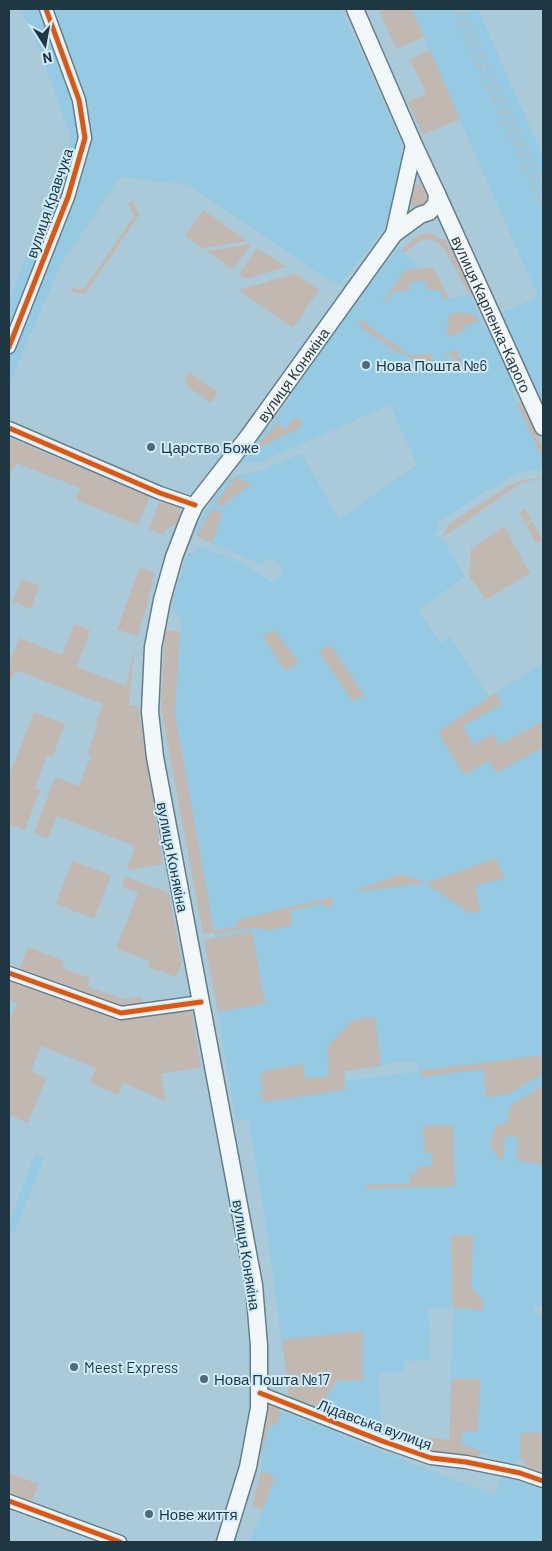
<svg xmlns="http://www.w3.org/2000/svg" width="552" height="1551" viewBox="0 0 552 1551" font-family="Barlow,sans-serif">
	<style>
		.built { fill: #96c9e2; fill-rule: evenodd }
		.green { fill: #c2b8b2 }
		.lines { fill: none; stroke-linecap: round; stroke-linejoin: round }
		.minor-casing { stroke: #647e8a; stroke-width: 15 }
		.major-casing { stroke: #647e8a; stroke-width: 19 }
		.minor { stroke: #f2f7f9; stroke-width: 12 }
		.major { stroke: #f2f7f9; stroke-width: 16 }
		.rail { stroke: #b4bdc1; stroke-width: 2.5; stroke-dasharray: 8 4; stroke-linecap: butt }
		.cycleway-casing { stroke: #d0ecfb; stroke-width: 8 }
		.cycleway { stroke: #de570f; stroke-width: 5 }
		.poi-dot { fill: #506a78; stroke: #d0ecfb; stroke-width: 2 }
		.labels { text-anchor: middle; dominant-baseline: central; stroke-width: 4; stroke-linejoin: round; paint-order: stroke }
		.street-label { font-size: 15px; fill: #1f3743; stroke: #d0ecfb }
		.poi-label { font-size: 15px; fill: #1f3743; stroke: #d0ecfb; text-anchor: start }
	</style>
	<rect width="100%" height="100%" fill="#aacad9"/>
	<g class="built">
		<path d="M21,9H341L400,140L402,174L383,230L340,284L327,279L188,185L120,177L61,264L9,384V300L71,137L36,42Z"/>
		<path d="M411,9H478L543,157V404L501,313L538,297Z"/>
		<path d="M398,248L417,263V269L433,268L449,298L470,295L485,330L491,328L516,387L511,389L543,460V469L517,473L483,493L436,524L439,527L434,535L442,538L465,577L418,610L441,643L450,637L489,697L543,663V1306H534V1314L543,1315V1475L532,1471L520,1458L512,1464L449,1440L453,1308L428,1309L431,1360L404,1361V1372L378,1373L381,1420L378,1430L289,1396L267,1233L248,1119L236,1121L218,1012L204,940L215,937L175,714L180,632L182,620L174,611L172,602L188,553L196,552L197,547L209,550L246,565L273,583L284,571L273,558L260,564L199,538L195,531L211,502L229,477L263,470L301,453L339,519L417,465L390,405L262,461L236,464L270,425L290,400L293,390L358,299ZM418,1061L419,1071L345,1081L344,1071L381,1066L394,1062Z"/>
		<path d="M35,1154L44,1158L14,1234L9,1232V1223Z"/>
		<path d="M280,1412L340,1433L339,1435L494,1495L502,1475L543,1489V1542H250L274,1477L261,1471L262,1453L268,1428L279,1420Z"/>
	</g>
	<g class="green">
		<path d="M379,9H411L424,37L396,49Z"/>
		<path d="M430,50L460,119L423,135L408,102L426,94L410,59Z"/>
		<path d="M417,184L425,185L428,187L431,202L418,209L408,203L410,188Z"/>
		<path d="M129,202H133L139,215L85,294L72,292L71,289L74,286L77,289H84L134,216L131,208L128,205Z"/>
		<path d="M203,210L247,241L202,248L185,236Z"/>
		<path d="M424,234H430L446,241L472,288L470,295L444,249C428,232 419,240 405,253L401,250L417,236Z"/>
		<path d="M251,244L233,270L206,251Z"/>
		<path d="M257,248L286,267L246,279L239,274Z"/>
		<path d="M433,268L449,299H445L442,297L439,290H427L426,281L409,282V291H395L387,301L382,303L405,270Z"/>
		<path d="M295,274L319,290L293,328L238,290Z"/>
		<path d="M457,312L465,313L476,316L478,321L464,327L465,331L447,337L448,317L453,313Z"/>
		<path d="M359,319L409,355L432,354V362H444V354L456,350L465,371L460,374L451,354L445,356L446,363L425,368L403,353H398L362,328L359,323Z"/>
		<path d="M189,372L218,392L211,403L188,387L185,378Z"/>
		<path d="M522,401L543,448V460L517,403Z"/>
		<path d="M295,417L303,423L300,427L257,449H254L277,423L285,429Z"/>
		<path d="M9,438L150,496L138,525L76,500L80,488L16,463L11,474L9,473Z"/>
		<path d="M543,477V478L521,483L442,538L449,524L508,486L520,481Z"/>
		<path d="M237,478L252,484L225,503L224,507L215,504L233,479Z"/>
		<path d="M165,501L178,505L181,511L176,525L166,529L163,535L149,529L159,502Z"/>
		<path d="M212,509L222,512L212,543L199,538L197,535Z"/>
		<path d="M525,509L532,520L525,523L519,513Z"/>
		<path d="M532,521L543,540L536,543L526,525Z"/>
		<path d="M504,526L530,573L486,600L469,576L471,549Z"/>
		<path d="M140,567L155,573L138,637L117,629Z"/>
		<path d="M21,579L39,585L31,609L13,602Z"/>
		<path d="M74,624L90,630L77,667L126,686L135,646L129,705L138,706L163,864L132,870L127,869L135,846L57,816L48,839L34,833L55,777L79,786L91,756L87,754L98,726L95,725L103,704L15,670L9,685V664L19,638L62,655Z"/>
		<path d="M165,630L180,632L175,714L214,931L238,926L237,920L332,897L333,904L328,909L323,903L290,911L292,925L270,930L251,928L215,935L214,932L203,934L161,708Z"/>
		<path d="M274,630L299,662L285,671L263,636Z"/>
		<path d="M330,644L364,695L353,702L319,652Z"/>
		<path d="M495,693L502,704L463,726L473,745L493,734L499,745L543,721V747L497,773L489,761L464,775L438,732Z"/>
		<path d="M34,712L65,724L53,756L47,755L35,788L40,790L25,830L9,824V776Z"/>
		<path d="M496,858L504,879L476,885L480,912L469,913L426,883L352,892L401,874L426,883Z"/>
		<path d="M72,861L111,875L94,919L56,904Z"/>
		<path d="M126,877L169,893L182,963L176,977L148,967L150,962L116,948L138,893L122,887Z"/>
		<path d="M252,931L265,1004L218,1012L204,940Z"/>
		<path d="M28,947L64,961L62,968L90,978L87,987L123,999L141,997L143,1006L122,1008L19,971Z"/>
		<path d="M9,978L121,1018L191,1009L201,1067L161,1074L166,1101L123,1083L118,1095L90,1083L96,1068L41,1046L31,1071L46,1078L28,1123L9,1115V1023L17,1003L9,999Z"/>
		<path d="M375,1017L381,1066L344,1071L345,1090L264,1102V1098H260L259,1093L263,1092L260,1076L264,1071L303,1064L305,1079L329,1076L327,1047L353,1020Z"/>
		<path d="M543,1055L542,1074L509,1094L486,1097L483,1069L421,1077L420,1071Z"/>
		<path d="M540,1087H543V1164L517,1161V1136L504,1137L503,1161C488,1150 489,1141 497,1124H506L511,1105Z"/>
		<path d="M453,1125L455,1186L366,1189V1185L410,1184V1174H417V1167L432,1166V1153H424L423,1126Z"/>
		<path d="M451,1235H473L471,1287L483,1301V1310L453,1308Z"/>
		<path d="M363,1331V1380L337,1381L319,1407L289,1396L282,1340Z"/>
		<path d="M452,1379H480L478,1431L462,1432L461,1444L482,1452L477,1458L432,1453L386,1432L449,1440Z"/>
		<path d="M273,1404L278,1406C283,1418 278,1423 268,1428L262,1453H260L269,1405Z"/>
		<path d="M520,1433H543V1475L532,1471L520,1458Z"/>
		<path d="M261,1471L275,1477L262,1510L252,1505Z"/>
		<path d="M9,1473L38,1484L31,1504L9,1496Z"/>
	</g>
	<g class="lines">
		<g class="minor-casing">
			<g id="minor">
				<path d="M9,347L68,197L85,138L79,100L46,9"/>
				<path d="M9,428L160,493L195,505"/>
				<path d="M9,973L121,1013L201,1002"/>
				<path d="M260,1393L382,1441L431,1458L466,1462L520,1473L543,1481"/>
				<path d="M9,1501L120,1542"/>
			</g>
		</g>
		<g class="major-casing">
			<g id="major">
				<path id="s1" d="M437,194L543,427"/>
				<path d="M394,234L414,145"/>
				<path id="s2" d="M225,1542L248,1467L259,1408V1346L254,1285L155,757L150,712L153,647L162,600L174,557L189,518L195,505L248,437L394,234L420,215L429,212L436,204L437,194L414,145L355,9"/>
			</g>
		</g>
		<use href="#minor" class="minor"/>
		<use href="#major" class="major"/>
		<g class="rail">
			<path d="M454,9L543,209"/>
			<path d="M462,9L543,188"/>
		</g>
		<g class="cycleway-casing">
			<g id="cycleway">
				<path d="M9,347L68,197L85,138L79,100L46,9"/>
				<path d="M9,428L160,493L195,505"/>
				<path d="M9,973L121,1013L201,1002"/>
				<path d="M260,1393L382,1441L431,1458L466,1462L520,1473L543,1481"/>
				<path d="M9,1501L120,1542"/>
			</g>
		</g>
		<use href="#cycleway" class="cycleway"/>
	</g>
	<g class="poi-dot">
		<circle cx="366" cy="365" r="5"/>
		<circle cx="151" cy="447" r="5"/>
		<circle cx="74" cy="1367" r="5"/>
		<circle cx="204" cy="1379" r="5"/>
		<circle cx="149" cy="1514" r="5"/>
	</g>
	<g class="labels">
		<g class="street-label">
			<text transform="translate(49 203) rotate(-71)">вулиця Кравчука</text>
			<text stroke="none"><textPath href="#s1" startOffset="132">вулиця Карпенка-Карого</textPath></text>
			<text stroke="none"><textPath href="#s2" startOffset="1221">вулиця Конякіна</textPath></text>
			<text transform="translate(173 857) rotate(79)">вулиця Конякіна</text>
			<text transform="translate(247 1255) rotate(81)">вулиця Конякіна</text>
			<text transform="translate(375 1424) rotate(20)">Лідавська вулиця</text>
		</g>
		<g class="poi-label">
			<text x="376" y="365">Нова Пошта №6</text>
			<text x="161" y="447">Царство Боже</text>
			<text x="84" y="1367">Meest Express</text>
			<text x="214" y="1379">Нова Пошта №17</text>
			<text x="159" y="1514">Нове життя</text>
		</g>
	</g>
	<rect width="552" height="1551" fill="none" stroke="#1f3743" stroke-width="20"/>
	<g transform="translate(45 45) rotate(169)" stroke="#d0ecfb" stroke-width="4" paint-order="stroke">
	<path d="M0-4L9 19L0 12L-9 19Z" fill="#1f3743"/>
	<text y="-8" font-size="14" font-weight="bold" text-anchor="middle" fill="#1f3743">N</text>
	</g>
</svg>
